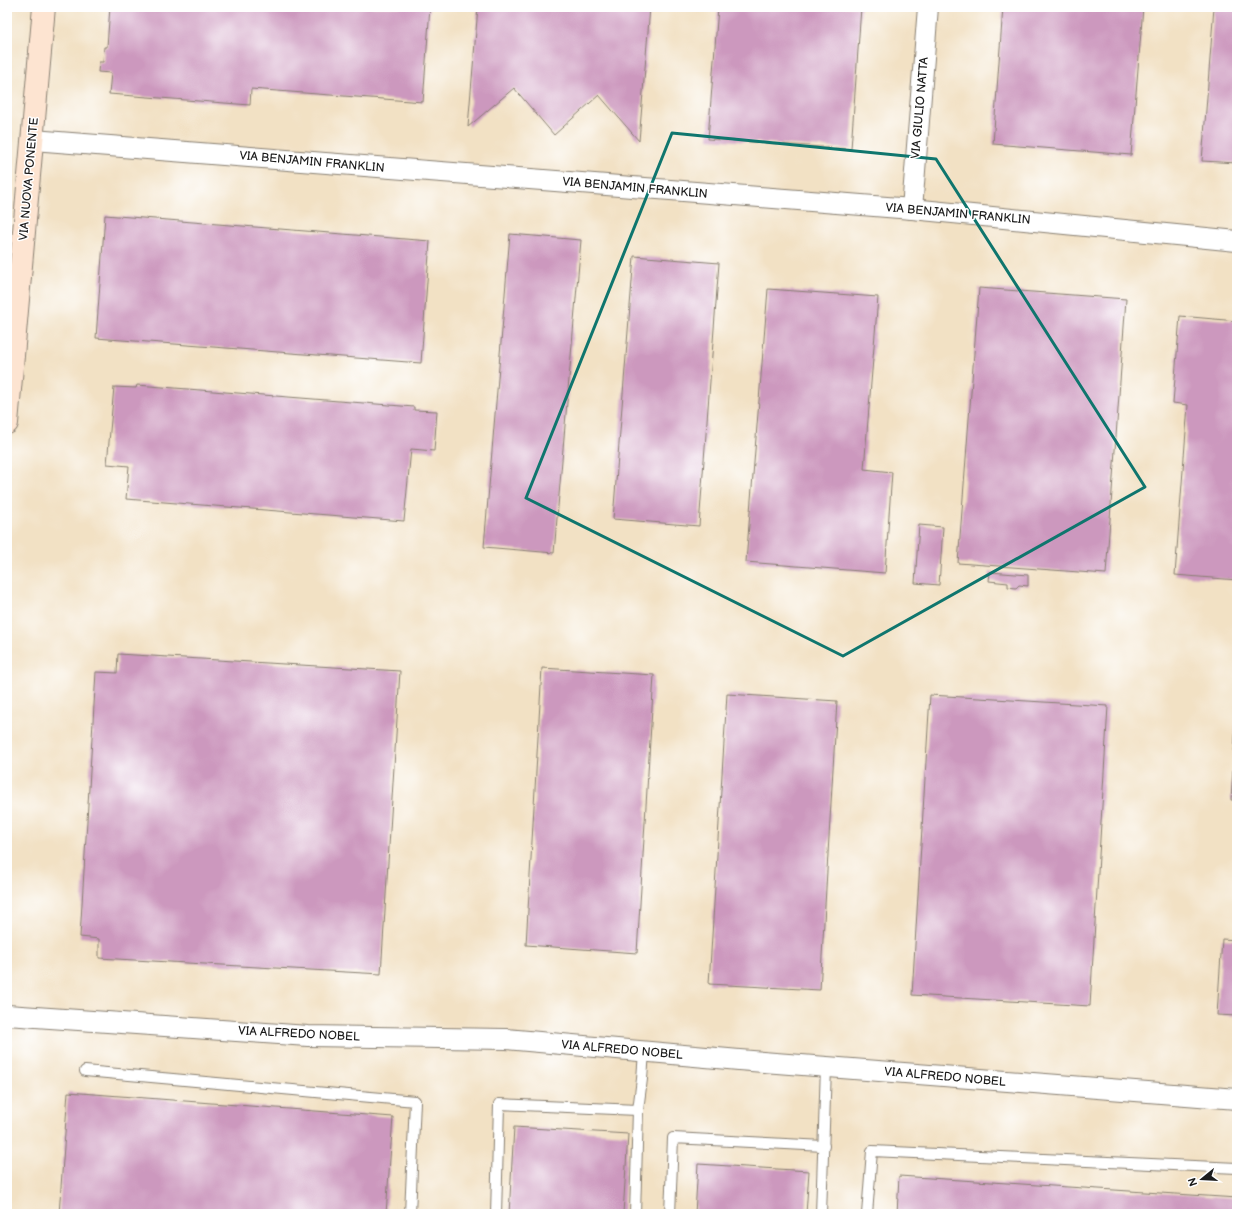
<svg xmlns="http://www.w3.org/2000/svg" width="1244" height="1221" viewBox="0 0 1244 1221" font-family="'Balsamiq Sans',sans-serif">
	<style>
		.building { fill: #cc98be }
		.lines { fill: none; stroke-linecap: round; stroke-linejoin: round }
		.lane-casing { stroke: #877e70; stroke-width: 12 }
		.street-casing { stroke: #877e70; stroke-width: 22 }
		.secondary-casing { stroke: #877e70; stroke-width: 24 }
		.lane { stroke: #fff; stroke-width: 10 }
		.street { stroke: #fff; stroke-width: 20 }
		.secondary { stroke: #fde4d1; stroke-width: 22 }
		.marked { fill: none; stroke: #0f766e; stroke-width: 3; stroke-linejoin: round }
		.labels { text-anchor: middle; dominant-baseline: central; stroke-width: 3; stroke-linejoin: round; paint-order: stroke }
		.street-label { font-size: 12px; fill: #1c1c1c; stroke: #fff }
	</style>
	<rect width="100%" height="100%" fill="#fff"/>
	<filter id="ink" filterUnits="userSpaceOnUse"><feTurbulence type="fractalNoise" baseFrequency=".025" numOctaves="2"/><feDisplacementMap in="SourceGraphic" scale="8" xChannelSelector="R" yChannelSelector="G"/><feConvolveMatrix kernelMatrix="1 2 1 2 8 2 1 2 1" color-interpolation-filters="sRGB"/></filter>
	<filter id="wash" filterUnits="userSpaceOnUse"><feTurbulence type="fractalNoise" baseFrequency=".012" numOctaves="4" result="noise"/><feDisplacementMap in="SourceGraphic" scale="16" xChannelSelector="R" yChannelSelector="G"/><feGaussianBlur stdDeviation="0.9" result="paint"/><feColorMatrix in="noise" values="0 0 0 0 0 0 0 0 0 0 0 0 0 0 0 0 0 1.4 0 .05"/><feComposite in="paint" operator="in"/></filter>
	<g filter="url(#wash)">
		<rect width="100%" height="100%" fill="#f2e1c4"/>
		<g id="blocks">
			<g class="building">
				<path d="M110,7H430L423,102L251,89L250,105L109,94L111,73L98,72L99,62H103L104,47H107Z"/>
				<path d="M478,7H650L639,141L599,95L554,135L514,88L468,127Z"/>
				<path d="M718,7H861L851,149L708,139Z"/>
				<path d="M1003,7H1143L1131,155L993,144Z"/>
				<path d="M1214,7H1237V163L1202,161Z"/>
				<path d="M105,215L430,241L421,363L96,338Z"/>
				<path d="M510,234L581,240L554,553L484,547Z"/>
				<path d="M634,256L719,263L699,526L613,519Z"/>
				<path d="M979,288L1126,299L1106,574L958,563Z"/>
				<path d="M768,289L878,297L864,469L892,472L885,573L746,562Z"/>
				<path d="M1180,316L1237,321V580L1175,575L1188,405L1173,403Z"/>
				<path d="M137,385L414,407V410L437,411L434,451L411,449L404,521L126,499L129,466L107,464L114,387L136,388Z"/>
				<path d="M919,525L943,527L939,585L915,583Z"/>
				<path d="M990,572L1028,575V586L1019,585L1016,588L1008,587V583L989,581Z"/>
				<path d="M118,654L400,671L381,974L99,958V939L80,937L96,672L117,673Z"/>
				<path d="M542,668L654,675L637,953L526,945Z"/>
				<path d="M727,694L837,701L820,990L709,984Z"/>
				<path d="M930,695L1108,706L1090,1006L912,995Z"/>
				<path d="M1236,721H1237V800H1231Z"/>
				<path d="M1222,939L1237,940V1016L1217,1015Z"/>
				<path d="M68,1092L393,1117L386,1214H59Z"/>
				<path d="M514,1127L628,1134L623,1214H509Z"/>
				<path d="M698,1164L809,1171L806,1214H695Z"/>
				<path d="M899,1176L1237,1198V1214H897Z"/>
			</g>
		</g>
	</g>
	<g filter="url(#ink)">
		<use href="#blocks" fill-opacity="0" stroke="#877e70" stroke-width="1"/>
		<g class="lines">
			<g class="lane-casing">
				<g id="lane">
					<path d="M85,1071L415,1101L410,1214"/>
					<path d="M496,1214L499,1104L638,1110L642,1079L644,1052"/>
					<path d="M635,1214L638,1110"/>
					<path d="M670,1214L673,1138L824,1146"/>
					<path d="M821,1214L826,1067"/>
					<path d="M867,1214L872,1151L1237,1168"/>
				</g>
			</g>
			<g class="street-casing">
				<g id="street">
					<path d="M33,140L912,209L1237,241"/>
					<path d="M912,209L928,7"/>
					<path d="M7,1015L308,1036L506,1039L739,1060L1237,1099"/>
				</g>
			</g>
			<g class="secondary-casing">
				<path id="secondary" d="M7,423L44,7"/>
			</g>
			<use href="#lane" class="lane"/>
			<use href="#street" class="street"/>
			<use href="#secondary" class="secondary"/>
		</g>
	</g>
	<path class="marked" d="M672,133L936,159L1145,487L843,656L526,498Z"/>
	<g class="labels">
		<g class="street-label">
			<text transform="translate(920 108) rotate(-85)">VIA GIULIO NATTA</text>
			<text transform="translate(312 162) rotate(5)">VIA BENJAMIN FRANKLIN</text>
			<text transform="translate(29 179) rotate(-85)">VIA NUOVA PONENTE</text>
			<text transform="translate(635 188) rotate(5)">VIA BENJAMIN FRANKLIN</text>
			<text transform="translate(958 214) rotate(5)">VIA BENJAMIN FRANKLIN</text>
			<text transform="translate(299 1034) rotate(3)">VIA ALFREDO NOBEL</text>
			<text transform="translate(622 1050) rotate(5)">VIA ALFREDO NOBEL</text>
			<text transform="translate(945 1077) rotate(5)">VIA ALFREDO NOBEL</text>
		</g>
	</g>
	<rect width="1244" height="1221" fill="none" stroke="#fff" stroke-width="24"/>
	<g transform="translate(1202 1179) rotate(252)" stroke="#ffffff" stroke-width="3" paint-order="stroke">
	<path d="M0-3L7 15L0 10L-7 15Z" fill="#1c1c1c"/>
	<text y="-6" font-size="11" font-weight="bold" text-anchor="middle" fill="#1c1c1c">N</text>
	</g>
</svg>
